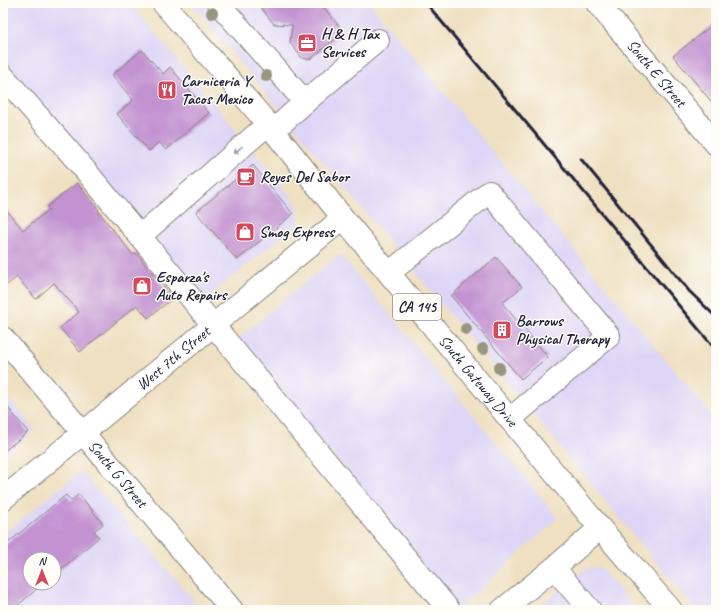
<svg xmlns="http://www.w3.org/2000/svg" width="719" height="613" viewBox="0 0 719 613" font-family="Caveat,sans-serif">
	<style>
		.built { fill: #ddd5f6; fill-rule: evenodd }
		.building { fill: #c393d1 }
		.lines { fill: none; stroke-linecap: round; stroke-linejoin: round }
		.minor-casing { stroke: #88817e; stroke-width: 24 }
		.major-casing { stroke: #88817e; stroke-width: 24 }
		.minor { stroke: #fff; stroke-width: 22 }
		.major { stroke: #fff; stroke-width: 22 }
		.rail { stroke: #22223b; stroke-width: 3 }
		.tree { fill: #99967f }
		.oneway { fill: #9c9ca7 }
		.labels { text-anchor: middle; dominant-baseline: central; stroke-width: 3; stroke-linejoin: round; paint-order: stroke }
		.shield { fill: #fdfcf7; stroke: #646373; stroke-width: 1 }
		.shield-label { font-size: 15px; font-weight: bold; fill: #22223b }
		.poi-label { font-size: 16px; font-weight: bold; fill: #22223b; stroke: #fdfcf7; text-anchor: start }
		.street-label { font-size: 16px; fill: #22223b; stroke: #fdfcf7 }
	</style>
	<rect width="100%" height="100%" fill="#fdfcf7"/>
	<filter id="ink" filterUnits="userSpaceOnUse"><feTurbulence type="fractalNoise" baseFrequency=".025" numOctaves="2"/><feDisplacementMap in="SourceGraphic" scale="8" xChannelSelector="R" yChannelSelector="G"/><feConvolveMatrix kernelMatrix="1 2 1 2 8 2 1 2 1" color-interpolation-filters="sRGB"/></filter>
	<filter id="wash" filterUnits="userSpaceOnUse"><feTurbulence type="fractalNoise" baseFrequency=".012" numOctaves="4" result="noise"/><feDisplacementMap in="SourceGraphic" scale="16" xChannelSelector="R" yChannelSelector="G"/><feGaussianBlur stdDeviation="0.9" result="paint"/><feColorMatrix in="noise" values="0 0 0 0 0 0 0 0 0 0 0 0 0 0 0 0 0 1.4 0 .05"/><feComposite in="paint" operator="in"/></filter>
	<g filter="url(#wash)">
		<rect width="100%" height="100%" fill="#efe0c1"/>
		<g class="built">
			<path d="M8,3H130L298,205V224L204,300L3,57V7Z"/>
			<path d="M191,3H369L716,420V610H696Z"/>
			<path d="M340,254L558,518L459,608L237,339Z"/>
			<path d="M3,392L35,430L3,456Z"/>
			<path d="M81,471L196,603L188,610H3V535ZM30,559H54V583H30Z"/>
			<path d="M600,567L636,610H536L586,568Z"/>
		</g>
		<g id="blocks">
			<g class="building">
				<path d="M257,3H320L344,32L312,58L308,59L302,58L290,43L292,25L274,24Z"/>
				<path d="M716,22V107L673,56Z"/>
				<path d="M142,50L163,74L170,67L209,113L166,150L159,142L149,151L117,114L133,100L112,75Z"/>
				<path d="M253,165L293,214L237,260L196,212Z"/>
				<path d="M77,183L99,210L98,211L133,255L136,253L173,298L148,318L137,305L80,352L60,328L79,312L54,283L36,299L17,277L3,288V206L23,230L49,210L47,207Z"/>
				<path d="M496,257L522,287L502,303L548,357L521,379L451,296Z"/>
				<path d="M3,402L28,432L3,452Z"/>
				<path d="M79,494L103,524L94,531L99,537L54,575V559H30V583H44L12,610H3V547L66,495L71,501Z"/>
			</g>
		</g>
	</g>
	<g filter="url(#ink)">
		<use href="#blocks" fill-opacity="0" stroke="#88817e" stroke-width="1"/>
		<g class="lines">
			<g class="minor-casing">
				<g id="minor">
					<path d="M218,3L305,102L378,40"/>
					<path id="s1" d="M597,3L716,144"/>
					<path d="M3,76L80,164L449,610"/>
					<path d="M273,131L305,102"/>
					<path d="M140,236L268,124"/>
					<path d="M389,273L489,192L609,336L510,419"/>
					<path id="s2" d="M3,338L232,610"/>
					<path id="s3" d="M3,499L343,218"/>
					<path d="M554,568L590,610"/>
					<path d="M502,610L554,568L600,528"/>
				</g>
			</g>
			<g class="major-casing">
				<g id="major">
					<path id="s4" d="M163,3L268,124L343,218L600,528L671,610"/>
				</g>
			</g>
			<use href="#minor" class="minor"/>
			<use href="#major" class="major"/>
			<g class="rail">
				<path d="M426,3L716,350"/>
				<path d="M581,159L689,291L716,317"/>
			</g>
		</g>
		<g class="tree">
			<circle cx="212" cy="13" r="6"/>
			<circle cx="266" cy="76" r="6"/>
			<circle cx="466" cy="329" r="6"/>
			<circle cx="483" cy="349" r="6"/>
			<circle cx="499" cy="368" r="6"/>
		</g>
		<defs><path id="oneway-solid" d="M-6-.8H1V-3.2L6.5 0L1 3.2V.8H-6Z"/></defs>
		<use class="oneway" href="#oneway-solid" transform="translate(238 150) rotate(139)"/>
	</g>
	<defs>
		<g id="office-square" transform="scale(1)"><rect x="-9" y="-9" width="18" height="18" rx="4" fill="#d1495b" stroke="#fdfcf7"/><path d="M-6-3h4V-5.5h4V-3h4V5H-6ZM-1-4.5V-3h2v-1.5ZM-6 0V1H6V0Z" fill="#fff"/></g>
		<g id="restaurant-square" transform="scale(1)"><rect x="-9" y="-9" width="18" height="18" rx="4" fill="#d1495b" stroke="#fdfcf7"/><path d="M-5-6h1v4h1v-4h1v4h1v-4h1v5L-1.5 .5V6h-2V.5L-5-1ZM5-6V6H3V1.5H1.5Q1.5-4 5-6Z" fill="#fff"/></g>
		<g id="cafe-square" transform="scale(1)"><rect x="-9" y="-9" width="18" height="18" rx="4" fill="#d1495b" stroke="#fdfcf7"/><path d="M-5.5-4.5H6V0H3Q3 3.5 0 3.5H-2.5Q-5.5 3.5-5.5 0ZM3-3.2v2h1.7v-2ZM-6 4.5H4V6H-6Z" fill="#fff"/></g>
		<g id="shop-square" transform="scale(1)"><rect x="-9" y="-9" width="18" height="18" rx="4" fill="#d1495b" stroke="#fdfcf7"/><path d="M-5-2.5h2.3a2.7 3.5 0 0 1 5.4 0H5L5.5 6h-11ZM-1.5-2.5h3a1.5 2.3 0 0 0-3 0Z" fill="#fff"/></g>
		<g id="building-square" transform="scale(1)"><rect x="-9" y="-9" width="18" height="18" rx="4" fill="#d1495b" stroke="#fdfcf7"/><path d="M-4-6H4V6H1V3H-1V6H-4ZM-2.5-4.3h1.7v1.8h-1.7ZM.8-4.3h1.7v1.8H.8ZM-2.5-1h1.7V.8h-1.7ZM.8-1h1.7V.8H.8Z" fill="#fff"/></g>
	</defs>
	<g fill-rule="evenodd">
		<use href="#office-square" x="307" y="43"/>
		<use href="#restaurant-square" x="167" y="90"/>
		<use href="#cafe-square" x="246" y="177"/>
		<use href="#shop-square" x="245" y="232"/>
		<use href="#shop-square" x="142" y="286"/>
		<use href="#building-square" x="502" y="330"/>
	</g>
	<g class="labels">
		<rect class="shield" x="393" y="294" width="48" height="26" rx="3"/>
		<g class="shield-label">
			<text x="417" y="307">CA 145</text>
		</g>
		<g class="poi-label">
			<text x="321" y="34">H &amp; H Tax<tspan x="321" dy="18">Services</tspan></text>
			<text x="181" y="81">Carniceria Y<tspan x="181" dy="18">Tacos Mexico</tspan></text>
			<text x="260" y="177">Reyes Del Sabor</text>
			<text x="259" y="232">Smog Express</text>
			<text x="156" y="277">Esparza's<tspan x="156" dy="18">Auto Repairs</tspan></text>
			<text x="516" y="321">Barrows<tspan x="516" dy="18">Physical Therapy</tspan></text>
		</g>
		<g class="street-label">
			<text stroke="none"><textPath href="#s1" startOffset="92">South E Street</textPath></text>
			<text stroke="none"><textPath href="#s3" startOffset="221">West 7th Street</textPath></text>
			<text stroke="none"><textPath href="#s4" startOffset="492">South Gateway Drive</textPath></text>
			<text stroke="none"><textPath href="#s2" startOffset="178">South G Street</textPath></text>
		</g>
	</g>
	<rect width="719" height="613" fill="none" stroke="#fdfcf7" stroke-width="16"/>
	<g transform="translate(42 571)"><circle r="19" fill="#fdfcf7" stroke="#a5a5ac"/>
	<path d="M0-3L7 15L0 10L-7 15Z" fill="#d1495b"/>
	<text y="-6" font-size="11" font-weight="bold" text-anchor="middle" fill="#22223b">N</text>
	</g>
</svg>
